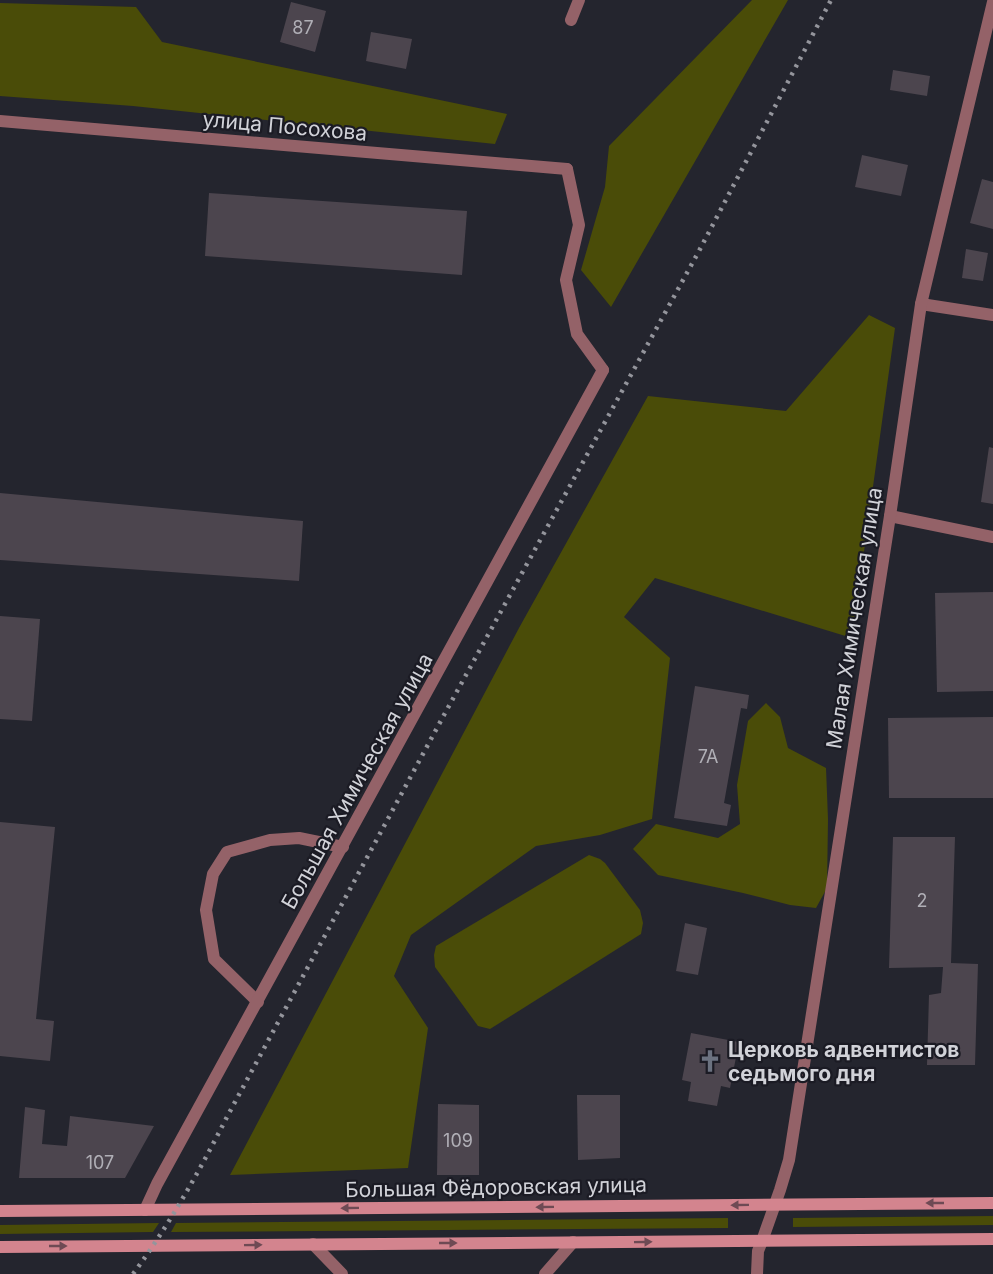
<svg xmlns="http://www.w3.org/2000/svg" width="993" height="1274" viewBox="0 0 993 1274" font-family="Inter,sans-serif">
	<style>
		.green { fill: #4a4c08 }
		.building { fill: #4c454e }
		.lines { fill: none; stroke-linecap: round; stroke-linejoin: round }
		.service { stroke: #946268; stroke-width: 12 }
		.minor { stroke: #946268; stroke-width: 12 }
		.secondary { stroke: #d3848e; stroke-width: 12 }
		.rail { stroke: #94959c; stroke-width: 4.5; stroke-dasharray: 3 6; stroke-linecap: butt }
		.oneway { fill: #6e4a54 }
		.labels { text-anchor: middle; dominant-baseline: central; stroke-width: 4.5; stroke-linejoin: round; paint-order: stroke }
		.number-label { font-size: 18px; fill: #b0afb6 }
		.street-label { font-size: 21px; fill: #d1d2d8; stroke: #1b1b24 }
		.poi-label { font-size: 21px; font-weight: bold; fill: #d1d2d8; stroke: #1b1b24; text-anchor: start }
	</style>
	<rect width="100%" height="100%" fill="#24252e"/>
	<g class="green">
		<path d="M752,0H788L611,307L581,270L605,187L609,146Z"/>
		<path d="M0,3L136,7L162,42L507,114L495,144L133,106L0,96Z"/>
		<path d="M869,315L895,328L852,638L655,578L624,617L670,658L652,819L600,835L536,846L411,935L394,976L428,1028L408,1168L230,1175L519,628L648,396L786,411Z"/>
		<path d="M766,703L780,717L788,748L826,768L828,819L827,888L816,908L790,905L743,893L658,875L633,849L656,824L718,838L740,824L737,785L748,721Z"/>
		<path d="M589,855L600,859L605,863L640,910L643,923L641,934L490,1029L478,1026L435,967L434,955L436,946Z"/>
		<path d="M993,1216V1225L793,1227V1218Z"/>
		<path d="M728,1218V1228L171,1232L176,1223Z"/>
		<path d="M159,1223L153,1232L0,1234V1225Z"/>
	</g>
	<g class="building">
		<path d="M291,2L326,11L315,52L280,42Z"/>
		<path d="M371,32L412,39L406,69L366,61Z"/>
		<path d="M893,70L930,76L927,96L890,90Z"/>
		<path d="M862,155L908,165L901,196L855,187Z"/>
		<path d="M982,179L993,182V229L970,223Z"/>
		<path d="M209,193L467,211L462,275L205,256Z"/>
		<path d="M966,249L988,253L983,281L962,278Z"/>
		<path d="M989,447L993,448V504L981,502Z"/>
		<path d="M0,493L303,521L299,581L0,560Z"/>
		<path d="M993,592V691L937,692L935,593Z"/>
		<path d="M0,616L40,619L32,721L0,719Z"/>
		<path d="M695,686L749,695L747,709L741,708L724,803L731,805L727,826L674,818Z"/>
		<path d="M993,717V798H889L888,718Z"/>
		<path d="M0,822L55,827L36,1019L54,1021L50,1061L0,1056Z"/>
		<path d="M893,837H955L951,963L978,964L975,1065H927L929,995L941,993L943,967L889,968Z"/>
		<path d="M685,923L707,928L698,975L676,971Z"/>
		<path d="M691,1033L739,1042L730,1088L721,1086L717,1106L688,1101L691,1082L682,1080Z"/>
		<path d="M577,1095H620V1158L578,1160Z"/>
		<path d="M438,1104L479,1105V1175H437Z"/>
		<path d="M25,1107L45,1110L42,1144L67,1146L70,1116L154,1126L125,1178H19Z"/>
	</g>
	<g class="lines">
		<g class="service">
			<path d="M567,169L579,225L566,280L577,334L603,370"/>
			<path d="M313,1244L342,1274"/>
			<path d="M545,1274L573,1242"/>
			<path d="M757,1274L758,1251L762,1241"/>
		</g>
		<g class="minor">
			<path d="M571,20L579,0"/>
			<path d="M0,121L567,169"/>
			<path d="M921,304L993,315"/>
			<path d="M890,516L993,537"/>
			<path d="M258,1002L214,959L206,910L213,874L227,852L270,840L299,838L343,847"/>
			<path d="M145,1210L157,1184L603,370"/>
			<path d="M762,1241L780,1190L789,1160L890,516L921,304L993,2"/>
		</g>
		<g class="secondary">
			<path d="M0,1211L993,1203"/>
			<path d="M0,1247L993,1239"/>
		</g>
		<path class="rail" d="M133,1274C170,1224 200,1170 228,1115L444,715L699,251L831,0"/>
	</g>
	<defs><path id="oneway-solid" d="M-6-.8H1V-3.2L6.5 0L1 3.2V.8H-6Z" transform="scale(1.5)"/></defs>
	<g class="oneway">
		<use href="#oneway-solid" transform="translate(935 1203) rotate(180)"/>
		<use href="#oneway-solid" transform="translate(740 1205) rotate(179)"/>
		<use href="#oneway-solid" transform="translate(545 1207) rotate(179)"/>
		<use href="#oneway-solid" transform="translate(350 1208) rotate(179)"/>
		<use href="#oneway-solid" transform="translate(643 1242) rotate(-1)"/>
		<use href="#oneway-solid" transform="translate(448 1243)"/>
		<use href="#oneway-solid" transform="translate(253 1245) rotate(-1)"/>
		<use href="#oneway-solid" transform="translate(58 1246)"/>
	</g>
	<defs>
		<g id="church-bare" transform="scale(1.8)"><path d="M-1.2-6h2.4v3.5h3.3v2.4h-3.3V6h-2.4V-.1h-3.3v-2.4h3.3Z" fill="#6b7280" stroke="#1b1b24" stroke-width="2.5" paint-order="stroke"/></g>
	</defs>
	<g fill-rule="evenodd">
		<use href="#church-bare" x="710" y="1061"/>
	</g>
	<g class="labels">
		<g class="number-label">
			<text x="303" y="27">87</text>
			<text x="708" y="756">7А</text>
			<text x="922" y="900">2</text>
			<text x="458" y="1140">109</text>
			<text x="100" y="1162">107</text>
		</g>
		<g class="street-label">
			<text transform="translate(285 126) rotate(5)">улица Посохова</text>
			<text transform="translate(854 618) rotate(-81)">Малая Химическая улица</text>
			<text transform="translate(357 781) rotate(-61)">Большая Химическая улица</text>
			<text transform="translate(496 1187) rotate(-1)">Большая Фёдоровская улица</text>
		</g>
		<g class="poi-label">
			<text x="728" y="1049">Церковь адвентистов<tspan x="728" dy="24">седьмого дня</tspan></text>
		</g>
	</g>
</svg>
